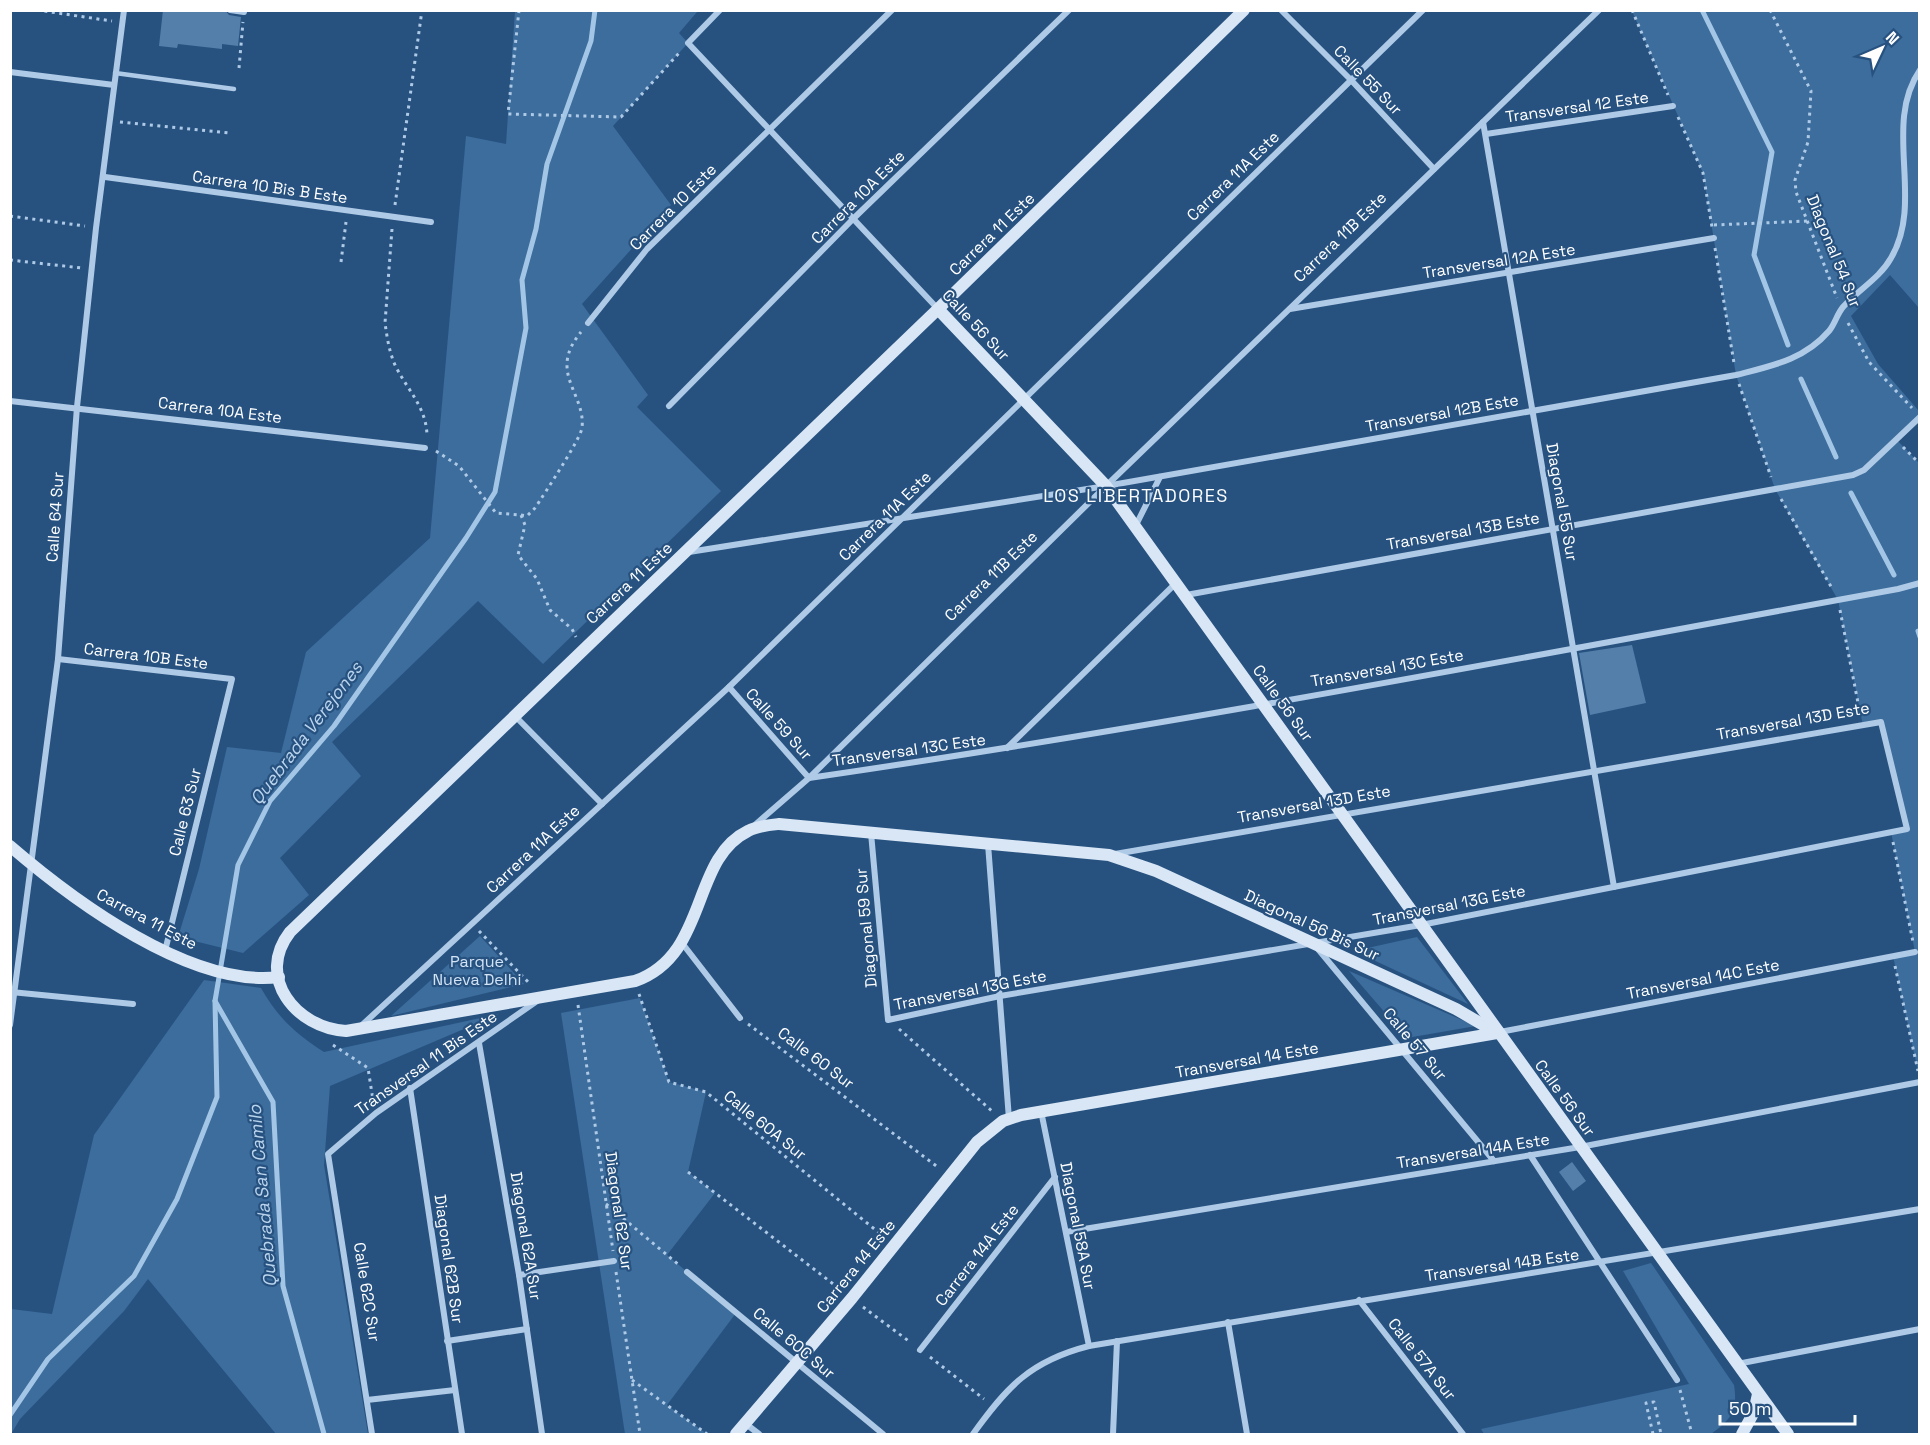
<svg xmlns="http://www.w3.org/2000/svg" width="1930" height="1445" viewBox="0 0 1930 1445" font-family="'Space Grotesk',sans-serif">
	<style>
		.green { fill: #3c6d9d }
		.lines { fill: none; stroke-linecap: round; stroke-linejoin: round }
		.stream { stroke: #a4c6e6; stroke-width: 5 }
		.building { fill: #547faa }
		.path { stroke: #afcae6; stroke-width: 3; stroke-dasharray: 3 4.5; stroke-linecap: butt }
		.lane { stroke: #afcae6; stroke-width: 4.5 }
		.street { stroke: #afcae6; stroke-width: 6 }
		.secondary { stroke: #d8e6f5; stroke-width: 12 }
		.labels { text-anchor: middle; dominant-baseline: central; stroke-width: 4.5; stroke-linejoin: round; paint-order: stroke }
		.street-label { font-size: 16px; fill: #fff; stroke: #275280 }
		.park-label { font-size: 16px; fill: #d2e3f5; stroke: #275280 }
		.neighbourhood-label { font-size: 18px; letter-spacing: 1.5px; fill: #fff; stroke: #275280 }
		.water-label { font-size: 18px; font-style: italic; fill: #bad4ed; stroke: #275280 }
	</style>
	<rect width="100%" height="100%" fill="#275280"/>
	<g class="green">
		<path d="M515,11L697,12L679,33L688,43L613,126L671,205L582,304L648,395L637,407L721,491L543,664L478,601L332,742L361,776L280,858L309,895L243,953L178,937L199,869L227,747L281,753L306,652L430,538L466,136L506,144Z"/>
		<path d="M1632,11H1919V308L1890,275L1851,316L1878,364L1919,411V417L1896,439L1920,464L1919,1076L1893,956L1915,952L1891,832L1906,829L1881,723L1863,726L1838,600L1775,489L1736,375L1703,173Z"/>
		<path d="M480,936L524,984L391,1016Z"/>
		<path d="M1417,937L1468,1004L1354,951Z"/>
		<path d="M1349,971L1476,1026L1407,1038Z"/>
		<path d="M204,980L261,988C277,1017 297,1035 324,1052L499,1014L330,1086L324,1165L368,1434H276L148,1279L124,1311L20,1419L11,1434V1309L52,1314L94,1135Z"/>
		<path d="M640,998L669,1082L706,1092L688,1172L715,1193L667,1255L736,1313L667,1405L707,1434H625L561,1013Z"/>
		<path d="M1651,1263L1734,1385C1738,1410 1731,1420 1711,1434H1484L1481,1429L1689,1384L1623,1271Z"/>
	</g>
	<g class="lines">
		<g class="stream">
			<path d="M1702,10L1772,152L1754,255L1788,345"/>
			<path d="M1801,379L1836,457"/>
			<path d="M1851,493L1894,575"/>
			<path d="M1918,631L1920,637"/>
			<path d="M215,1001L273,1102L283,1286L324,1434"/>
			<path d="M10,1415L48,1359L134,1276L177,1199L217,1097L215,1001L238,865L270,801L334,726L466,538L495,492L526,328L522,280L536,229L547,164L591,41L595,10"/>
		</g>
	</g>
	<g class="building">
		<path d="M163,10H225L229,15L241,17L238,46L222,44V49L178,44L177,48L159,46Z"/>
		<path d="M1632,645L1646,703L1590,715L1579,653Z"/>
		<path d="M1572,1162L1586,1181L1573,1191L1559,1172Z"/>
	</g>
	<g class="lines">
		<g class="path">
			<path d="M37,10L112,21"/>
			<path d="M519,10L508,114L621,117L680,52"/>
			<path d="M1632,10L1668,95"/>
			<path d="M1770,10L1811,91L1808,142L1795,180L1796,192L1837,298"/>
			<path d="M239,68L243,22"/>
			<path d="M1678,117L1703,173L1712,227"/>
			<path d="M120,122L229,133"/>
			<path d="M395,205L422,10"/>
			<path d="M10,216L85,226"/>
			<path d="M1714,225L1808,221"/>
			<path d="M392,229L385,323C387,337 389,351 395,365C407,390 427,407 427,437"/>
			<path d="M1715,248L1734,363"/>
			<path d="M10,260L82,268"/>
			<path d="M341,262L346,222"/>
			<path d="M1848,323L1869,362L1912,408"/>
			<path d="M1739,384L1771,477"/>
			<path d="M1903,447L1920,464"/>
			<path d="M436,451L459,466L496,513L521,515L525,525L518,555L537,579L550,610L572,629L576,637"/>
			<path d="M1781,499L1833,590"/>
			<path d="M521,515L527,516L535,508C543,496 581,438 582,428C586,393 547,373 581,332"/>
			<path d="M1840,610L1860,713"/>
			<path d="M1893,842L1913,942"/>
			<path d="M479,931L531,985"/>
			<path d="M1895,966L1918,1071"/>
			<path d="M639,994L669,1082L706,1092L883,1236"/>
			<path d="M578,1005L613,1251"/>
			<path d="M748,1024L939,1168"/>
			<path d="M899,1029L993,1112"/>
			<path d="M333,1045L368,1068L373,1100"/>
			<path d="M688,1172L841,1290"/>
			<path d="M606,1204L679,1265"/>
			<path d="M616,1272L640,1434"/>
			<path d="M863,1307L910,1342"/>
			<path d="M930,1357L984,1399"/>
			<path d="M632,1380L707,1434"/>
			<path d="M1680,1390L1692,1434"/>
			<path d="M1653,1434L1646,1403L1654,1402L1661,1434"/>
		</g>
		<path class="lane" d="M115,73L234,89"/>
		<g class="street">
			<path d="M230,10L244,12"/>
			<path d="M720,10L688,43L938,309"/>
			<path d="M1281,10L1351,80L1434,169"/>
			<path d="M10,72L114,85"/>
			<path d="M1483,122L1614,887"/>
			<path d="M1486,134L1673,106"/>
			<path d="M105,177L431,222"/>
			<path d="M1290,309L1714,238"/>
			<path d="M588,323L647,249L892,10"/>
			<path d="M10,401L425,448"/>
			<path d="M669,406L853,219L1069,10"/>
			<path d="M1135,527L1160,477"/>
			<path d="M689,552L1106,486L1736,375C1771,366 1804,360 1829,331C1835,324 1837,314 1843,307C1858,290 1880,278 1891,258C1925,201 1882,125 1920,70"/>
			<path d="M1186,595L1853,475L1864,470L1920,417"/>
			<path d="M58,659L232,679L165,951"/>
			<path d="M729,687L809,778C1174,725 1536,655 1898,589L1920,583"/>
			<path d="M515,716L602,804"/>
			<path d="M1007,748L1176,583"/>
			<path d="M756,824L809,778L1106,486L1599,10"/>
			<path d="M871,833L888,1020L1000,996L1421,925L1907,829L1881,722L1115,854"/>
			<path d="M988,844L1009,1119"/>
			<path d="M682,943L740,1018"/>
			<path d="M1318,949L1494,1161"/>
			<path d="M11,992L133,1004"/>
			<path d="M10,1025L58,659L77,407L96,228L124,10"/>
			<path d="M361,1026L729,687L1423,10"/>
			<path d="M1500,1032L1915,952"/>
			<path d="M479,1043L519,1275L542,1434"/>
			<path d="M410,1088L462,1434"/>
			<path d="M1041,1111L1089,1346"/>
			<path d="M1530,1155L1677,1380"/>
			<path d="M1066,1232L1580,1147L1920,1082"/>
			<path d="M687,1272L883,1434"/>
			<path d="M519,1275L614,1261"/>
			<path d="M1359,1300L1463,1434"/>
			<path d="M1228,1322L1247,1434"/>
			<path d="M447,1341L527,1329"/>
			<path d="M920,1350L1055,1177"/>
			<path d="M1737,1364L1920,1329"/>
			<path d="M367,1400L455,1390"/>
			<path d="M746,1424L759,1434"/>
			<path d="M372,1434L328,1154L376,1113L537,1001"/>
			<path d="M973,1434C1007,1387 1030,1361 1089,1346C1366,1298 1643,1257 1920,1209"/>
			<path d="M1113,1434L1117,1341"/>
		</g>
		<g class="secondary">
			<path d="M1244,10L938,309L290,932C255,977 296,1028 346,1031L635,981C709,955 690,859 748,831C757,826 769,825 779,824L1109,855L1156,871L1456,1009L1497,1033"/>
			<path d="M938,309L1106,486L1788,1434"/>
			<path d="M10,846C74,901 191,988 279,977"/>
			<path d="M736,1434L852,1298L977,1142L1003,1121L1021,1115L1497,1033"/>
			<path d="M1742,1434L1754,1412L1758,1394"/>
		</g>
	</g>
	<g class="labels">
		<g class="street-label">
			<text transform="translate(1368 80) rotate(46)">Calle 55 Sur</text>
			<text transform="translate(1577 107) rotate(-8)">Transversal 12 Este</text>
			<text transform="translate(1233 176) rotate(-44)">Carrera 11A Este</text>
			<text transform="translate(270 187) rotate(8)">Carrera 10 Bis B Este</text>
			<text transform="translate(858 197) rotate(-45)">Carrera 10A Este</text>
			<text transform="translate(673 207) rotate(-45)">Carrera 10 Este</text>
			<text transform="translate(992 234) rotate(-44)">Carrera 11 Este</text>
			<text transform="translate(1340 237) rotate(-44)">Carrera 11B Este</text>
			<text transform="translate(1834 251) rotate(68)">Diagonal 54 Sur</text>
			<text transform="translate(1499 261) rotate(-9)">Transversal 12A Este</text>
			<text transform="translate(976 325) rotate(47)">Calle 56 Sur</text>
			<text transform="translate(220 410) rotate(7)">Carrera 10A Este</text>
			<text transform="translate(1442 413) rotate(-10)">Transversal 12B Este</text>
			<text transform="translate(1562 502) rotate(80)">Diagonal 55 Sur</text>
			<text transform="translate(885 516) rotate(-44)">Carrera 11A Este</text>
			<text transform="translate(55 517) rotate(-86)">Calle 64 Sur</text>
			<text transform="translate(1463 531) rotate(-10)">Transversal 13B Este</text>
			<text transform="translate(991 576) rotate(-44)">Carrera 11B Este</text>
			<text transform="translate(629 583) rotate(-43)">Carrera 11 Este</text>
			<text transform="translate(146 656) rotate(7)">Carrera 10B Este</text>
			<text transform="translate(1387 668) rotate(-10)">Transversal 13C Este</text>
			<text transform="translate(1283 703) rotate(54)">Calle 56 Sur</text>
			<text transform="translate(1793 721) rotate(-10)">Transversal 13D Este</text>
			<text transform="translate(779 724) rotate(48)">Calle 59 Sur</text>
			<text transform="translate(909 750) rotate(-8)">Transversal 13C Este</text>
			<text transform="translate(1314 804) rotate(-10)">Transversal 13D Este</text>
			<text transform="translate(185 812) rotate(-76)">Calle 63 Sur</text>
			<text transform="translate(533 849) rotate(-43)">Carrera 11A Este</text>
			<text transform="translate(1449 905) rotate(-11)">Transversal 13G Este</text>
			<text transform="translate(147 919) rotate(28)">Carrera 11 Este</text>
			<text transform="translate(1312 925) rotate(25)">Diagonal 56 Bis Sur</text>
			<text transform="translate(866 928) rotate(-95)">Diagonal 59 Sur</text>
			<text transform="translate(1703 979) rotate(-11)">Transversal 14C Este</text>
			<text transform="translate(970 990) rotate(-11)">Transversal 13G Este</text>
			<text transform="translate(1415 1044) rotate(50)">Calle 57 Sur</text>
			<text transform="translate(816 1058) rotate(37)">Calle 60 Sur</text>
			<text transform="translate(1247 1060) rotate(-10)">Transversal 14 Este</text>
			<text transform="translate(426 1063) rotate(-35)">Transversal 11 Bis Este</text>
			<text transform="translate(1565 1098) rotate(54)">Calle 56 Sur</text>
			<text transform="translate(765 1125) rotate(39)">Calle 60A Sur</text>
			<text transform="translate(1473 1151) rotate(-9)">Transversal 14A Este</text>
			<text transform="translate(619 1211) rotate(82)">Diagonal 62 Sur</text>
			<text transform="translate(1078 1226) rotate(79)">Diagonal 58A Sur</text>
			<text transform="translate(526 1236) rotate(81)">Diagonal 62A Sur</text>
			<text transform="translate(977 1255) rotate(-52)">Carrera 14A Este</text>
			<text transform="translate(449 1259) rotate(82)">Diagonal 62B Sur</text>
			<text transform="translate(1502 1265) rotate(-8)">Transversal 14B Este</text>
			<text transform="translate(856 1266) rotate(-51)">Carrera 14 Este</text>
			<text transform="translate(367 1292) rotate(81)">Calle 62C Sur</text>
			<text transform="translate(794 1343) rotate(40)">Calle 60C Sur</text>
			<text transform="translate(1422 1359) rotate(52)">Calle 57A Sur</text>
		</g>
		<g class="park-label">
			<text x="477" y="961">Parque<tspan x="477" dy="18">Nueva Delhi</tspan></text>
		</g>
		<g class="neighbourhood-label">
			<text x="1136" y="495">LOS LIBERTADORES</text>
		</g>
		<g class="water-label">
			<text transform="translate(306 733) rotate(-53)">Quebrada Verejones</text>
			<text transform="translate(262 1196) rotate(-95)">Quebrada San Camilo</text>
		</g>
	</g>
	<rect width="1930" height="1445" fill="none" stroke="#ffffff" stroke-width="24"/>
	<g transform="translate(1882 48) rotate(46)" stroke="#275280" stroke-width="4.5" paint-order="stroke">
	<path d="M0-4.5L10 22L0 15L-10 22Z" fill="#ffffff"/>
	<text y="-9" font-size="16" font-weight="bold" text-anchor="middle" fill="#ffffff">N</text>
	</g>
	<path d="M1720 1415v9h135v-9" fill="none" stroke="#ffffff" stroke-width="3"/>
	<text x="1729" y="1415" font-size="18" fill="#ffffff" stroke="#275280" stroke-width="4.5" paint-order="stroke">50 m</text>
</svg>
